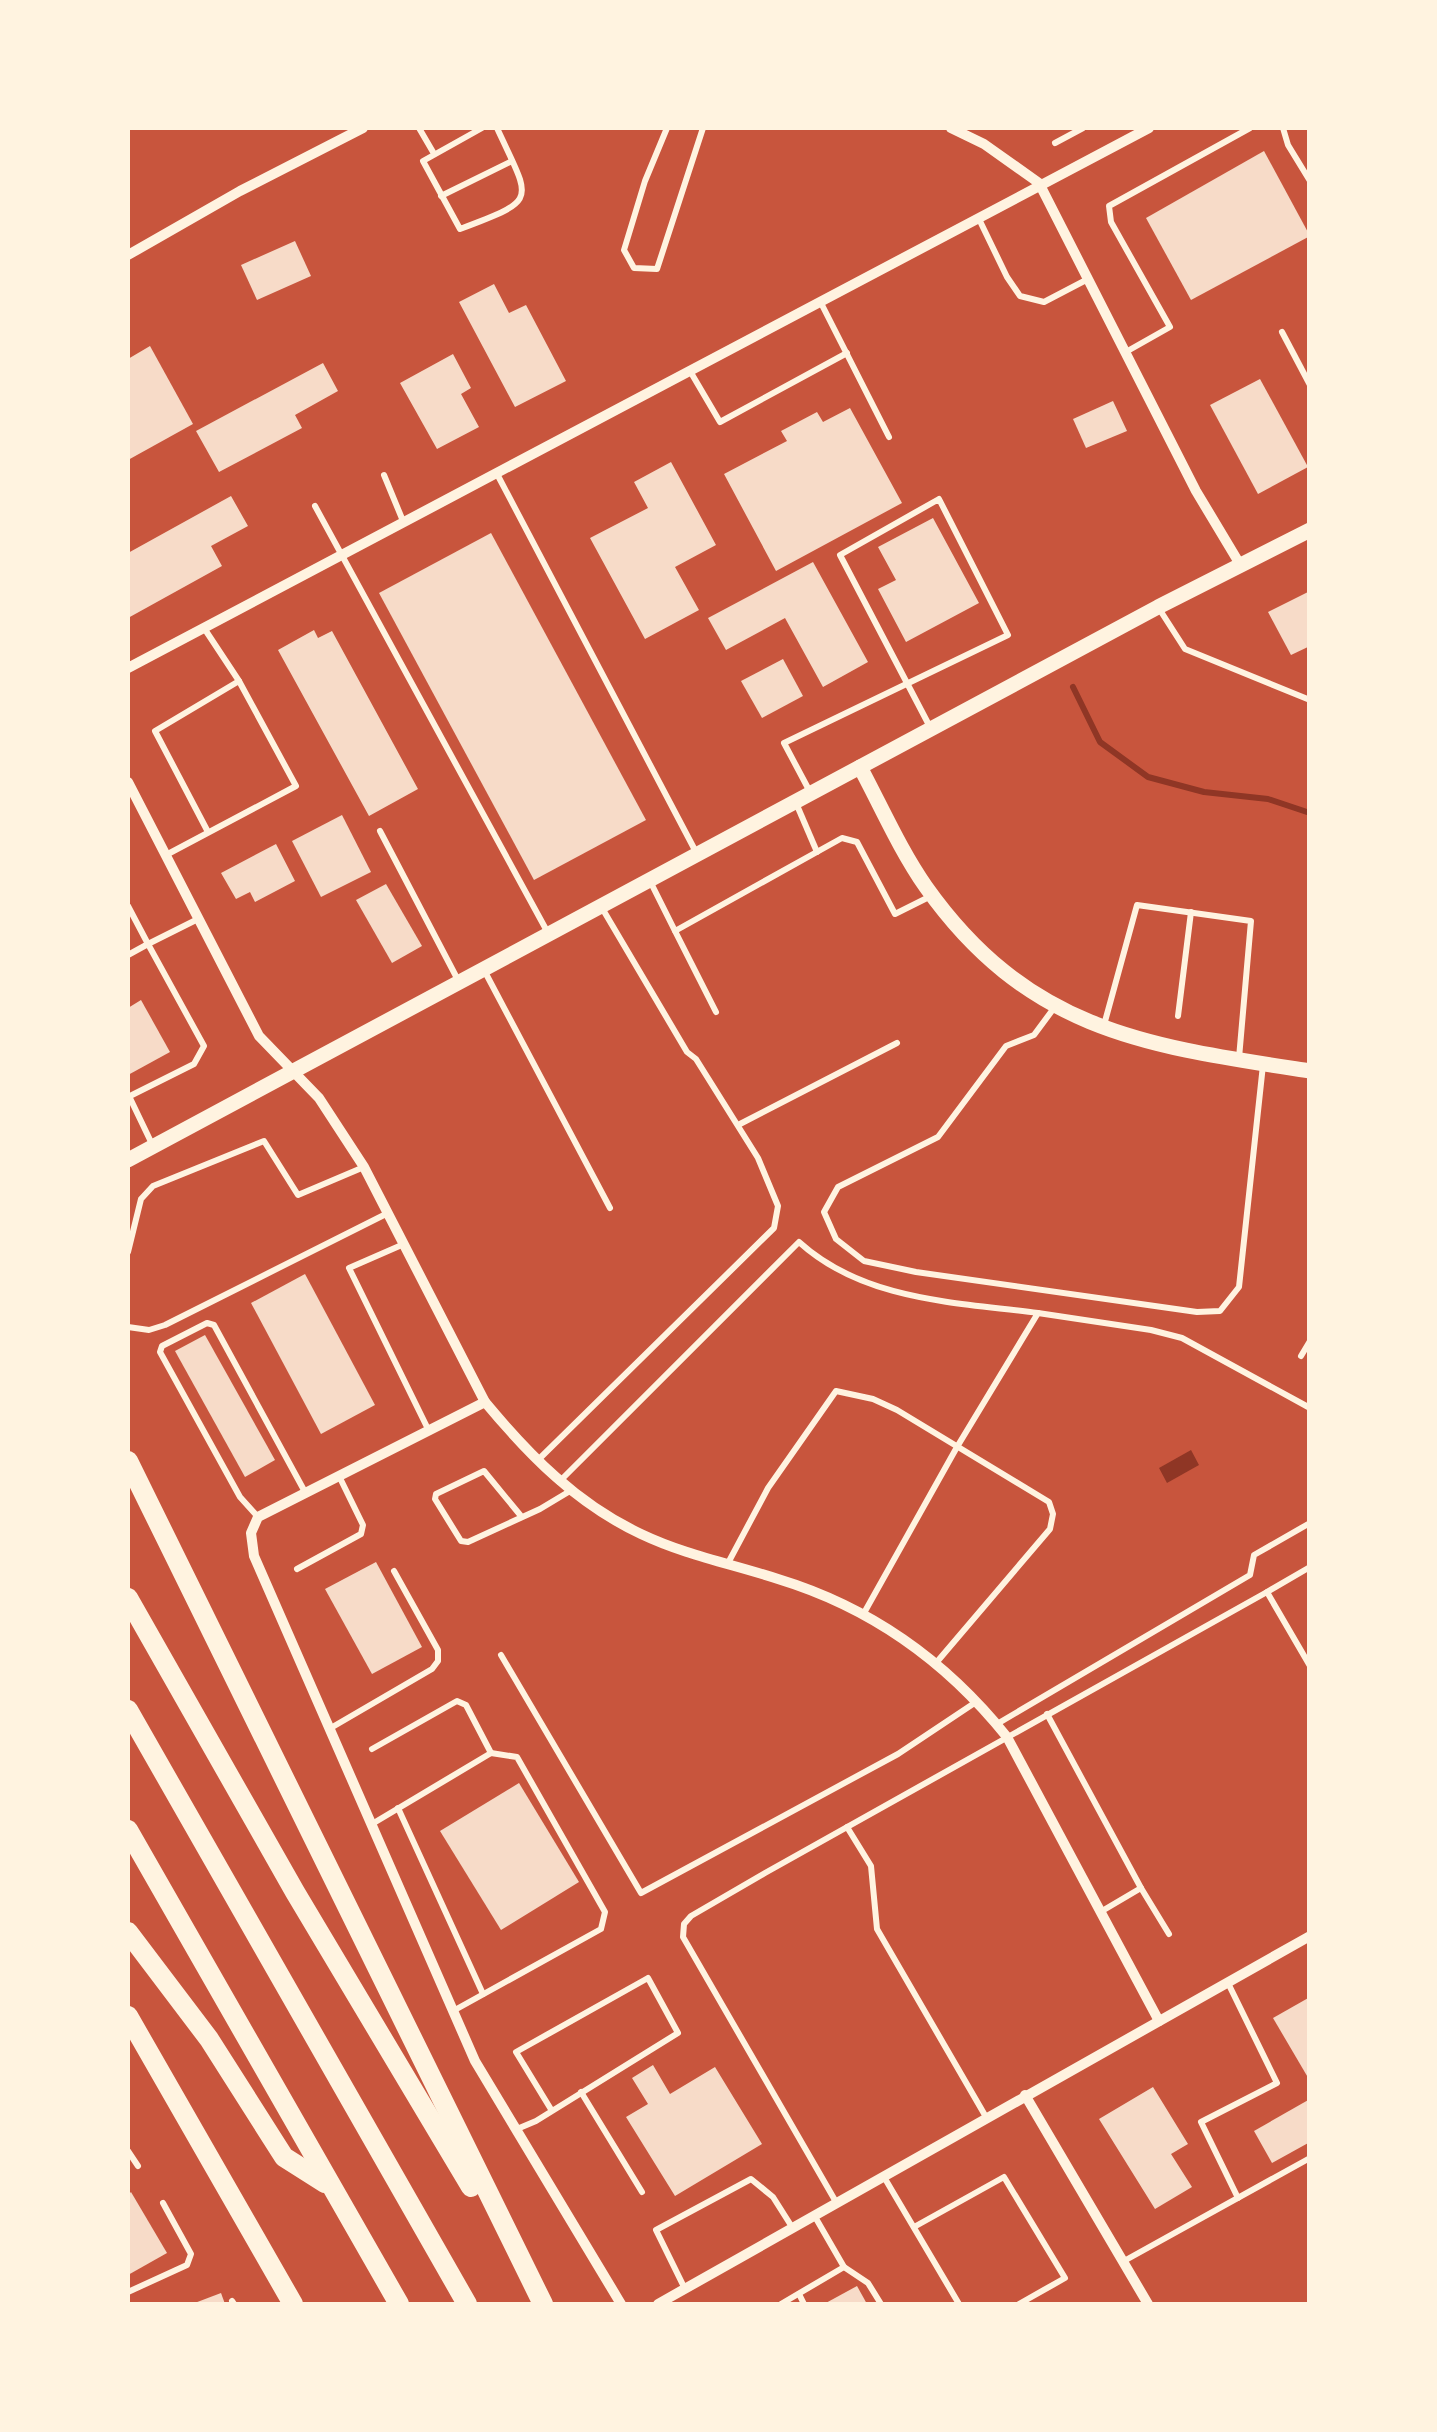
<svg xmlns="http://www.w3.org/2000/svg" width="1437" height="2432" viewBox="0 0 1437 2432" font-family="'Alegreya Sans',sans-serif">
	<style>
		.water { fill: #8f3625 }
		.lines { fill: none; stroke-linecap: round; stroke-linejoin: round }
		.stream { stroke: #8f3625; stroke-width: 6 }
		.building { fill: #f7dbc8 }
		.service { stroke: #fff3e0; stroke-width: 6 }
		.minor { stroke: #fff3e0; stroke-width: 10 }
		.tertiary { stroke: #fff3e0; stroke-width: 15 }
		.motorway { stroke: #fff3e0; stroke-width: 20 }
	</style>
	<rect width="100%" height="100%" fill="#c8553d"/>
	<path class="water" d="M1191,1450L1199,1465L1167,1483L1159,1468Z"/>
	<g class="lines">
		<path class="stream" d="M1073,687L1100,742L1148,777L1204,792L1268,799L1310,813"/>
	</g>
	<g class="building">
		<path d="M1264,151L1310,236L1191,300L1146,218Z"/>
		<path d="M295,241L311,276L257,300L241,265Z"/>
		<path d="M494,284L509,313L526,305L566,381L515,407L459,302Z"/>
		<path d="M150,346L193,424L128,460V359Z"/>
		<path d="M453,354L471,388L461,394L479,427L437,449L400,383Z"/>
		<path d="M323,363L338,391L295,415L302,428L219,472L196,431Z"/>
		<path d="M1260,379L1308,467L1258,494L1210,405Z"/>
		<path d="M1113,401L1127,431L1086,448L1073,419Z"/>
		<path d="M850,408L902,503L776,571L724,474L787,441L781,431L817,412L823,422Z"/>
		<path d="M671,462L716,545L675,567L699,610L645,639L590,538L648,508L634,482Z"/>
		<path d="M231,496L248,526L211,546L222,566L128,618V553Z"/>
		<path d="M933,518L979,603L906,642L878,589L896,580L878,547Z"/>
		<path d="M491,533L646,820L534,880L379,593Z"/>
		<path d="M813,562L868,662L823,687L785,618L726,650L708,618Z"/>
		<path d="M1310,591V646L1291,655L1268,612Z"/>
		<path d="M314,630L318,638L332,631L418,789L369,816L278,650Z"/>
		<path d="M783,659L803,696L762,718L741,681Z"/>
		<path d="M342,815L371,872L321,897L292,841Z"/>
		<path d="M276,844L295,881L255,902L250,892L236,899L221,873Z"/>
		<path d="M386,884L422,946L392,963L356,900Z"/>
		<path d="M141,1000L170,1052L128,1075V1008Z"/>
		<path d="M305,1274L375,1405L321,1434L251,1303Z"/>
		<path d="M205,1335L275,1460L245,1477L175,1351Z"/>
		<path d="M376,1562L422,1647L372,1674L325,1589Z"/>
		<path d="M519,1783L579,1882L501,1930L440,1831Z"/>
		<path d="M1310,1997V2081L1273,2018Z"/>
		<path d="M653,2065L670,2094L715,2067L762,2144L675,2196L626,2117L648,2104L632,2078Z"/>
		<path d="M1153,2087L1188,2144L1171,2154L1192,2187L1155,2209L1099,2119Z"/>
		<path d="M1310,2099V2142L1272,2163L1254,2131Z"/>
		<path d="M131,2192L167,2253L128,2275V2195Z"/>
		<path d="M857,2286L867,2304H824Z"/>
		<path d="M221,2293L225,2304H192Z"/>
	</g>
	<g class="lines">
		<g class="service">
			<path d="M419,128L433,152"/>
			<path d="M482,128L423,161L460,229C540,199 531,202 497,128"/>
			<path d="M667,128L645,181L624,250L634,268L657,269L703,128"/>
			<path d="M1283,128L1288,145L1310,181"/>
			<path d="M1055,143L1083,128"/>
			<path d="M441,196L512,161"/>
			<path d="M978,217L1007,277L1020,296L1044,302L1088,279"/>
			<path d="M820,301L889,437"/>
			<path d="M1282,332L1310,385"/>
			<path d="M1124,353L1170,327L1111,222L1109,206L1250,128"/>
			<path d="M690,371L720,422L847,353"/>
			<path d="M496,472L697,854"/>
			<path d="M384,475L403,521"/>
			<path d="M315,506L548,933"/>
			<path d="M1158,607L1185,649L1310,700"/>
			<path d="M809,790L784,743L1008,635L939,499L840,555L930,727"/>
			<path d="M796,803L817,852"/>
			<path d="M380,831L459,982"/>
			<path d="M208,832L155,731L239,681"/>
			<path d="M166,855L296,786L239,681L204,628"/>
			<path d="M651,883L675,931L842,838L857,842L895,914L931,896"/>
			<path d="M128,906L148,944L128,955"/>
			<path d="M675,931L716,1012"/>
			<path d="M484,970L610,1208"/>
			<path d="M1054,1008L1034,1035L1006,1046L938,1137L838,1187L824,1212L836,1239L864,1261L916,1272L1197,1312L1220,1311L1239,1287L1263,1065"/>
			<path d="M1178,1016L1191,912"/>
			<path d="M1104,1025L1137,905L1251,921L1239,1058"/>
			<path d="M129,1096L152,1144"/>
			<path d="M128,1097L194,1064L204,1046L148,944L198,919"/>
			<path d="M740,1124L897,1043"/>
			<path d="M404,1244L349,1268L428,1429"/>
			<path d="M128,1252L141,1199L153,1186L264,1141L298,1195L364,1167"/>
			<path d="M1038,1313L1151,1330L1182,1338L1310,1408"/>
			<path d="M128,1327L149,1330L165,1325L388,1213"/>
			<path d="M1301,1356L1310,1341"/>
			<path d="M537,1461L774,1228L778,1206L758,1158L696,1059L687,1052L602,908"/>
			<path d="M559,1482L799,1242C864,1301 955,1302 1038,1313L957,1447L864,1613"/>
			<path d="M521,1516L484,1471L436,1494L435,1499L461,1541L468,1542L540,1509L570,1491"/>
			<path d="M258,1517L240,1497L160,1352L162,1346L207,1323L214,1325L305,1492"/>
			<path d="M727,1565L768,1488L836,1391L873,1399L897,1410L1049,1502L1053,1514L1050,1529L936,1663"/>
			<path d="M297,1569L361,1534L363,1525L339,1476"/>
			<path d="M1267,1592L1310,1567"/>
			<path d="M501,1655L641,1893L898,1754L976,1702"/>
			<path d="M1047,1714L1141,1888L1102,1911"/>
			<path d="M997,1724L1250,1575L1254,1555L1310,1523"/>
			<path d="M329,1729L432,1669L438,1661V1650L394,1571"/>
			<path d="M372,1749L457,1701L466,1705L491,1753"/>
			<path d="M398,1808L483,1994"/>
			<path d="M372,1824L491,1753L517,1757L605,1912L601,1929L453,2011"/>
			<path d="M847,1827L871,1866L877,1929L986,2117"/>
			<path d="M1141,1888L1169,1934"/>
			<path d="M1228,1983L1277,2083L1201,2122L1238,2198"/>
			<path d="M581,2092L642,2192"/>
			<path d="M517,2129L536,2121L678,2033L648,1978L516,2052L552,2111"/>
			<path d="M128,2151L138,2166"/>
			<path d="M884,2177L959,2304"/>
			<path d="M836,2202L683,1937L684,1924L691,1916L765,1873L1267,1592L1310,1666"/>
			<path d="M914,2227L1004,2177L1065,2278L1019,2304"/>
			<path d="M1124,2261L1310,2158"/>
			<path d="M844,2267L868,2283L881,2304"/>
			<path d="M685,2289L656,2230L751,2179L773,2197L792,2227"/>
			<path d="M128,2292L187,2265L191,2254L163,2203"/>
			<path d="M799,2294L804,2304"/>
			<path d="M232,2301L234,2304"/>
			<path d="M781,2304L844,2267L814,2215"/>
		</g>
		<g class="minor">
			<path d="M951,128L984,144L1039,183L1196,491L1241,566"/>
			<path d="M128,255L240,191L363,128"/>
			<path d="M128,668L1149,128"/>
			<path d="M128,782L259,1036L319,1098L364,1167L485,1402C530,1456 577,1504 641,1534C685,1555 732,1564 778,1579C870,1607 947,1662 1007,1737L1159,2021"/>
			<path d="M485,1402L258,1517L251,1533L254,1556L475,2061L621,2304"/>
			<path d="M1025,2095L1148,2304"/>
			<path d="M658,2304L1310,1936"/>
		</g>
		<g class="tertiary">
			<path d="M860,767C881,806 900,850 926,887C1029,1032 1147,1046 1310,1071"/>
			<path d="M128,1160L1158,607L1310,530"/>
		</g>
		<g class="motorway">
			<path d="M128,1461L543,2304"/>
			<path d="M128,1598L295,1892L471,2187"/>
			<path d="M128,1710L467,2304"/>
			<path d="M128,1830L399,2304"/>
			<path d="M128,1932L209,2039L284,2157L325,2183"/>
			<path d="M128,2016L293,2304"/>
		</g>
	</g>
	<rect width="1437" height="2432" fill="none" stroke="#fff3e0" stroke-width="260"/>
</svg>
